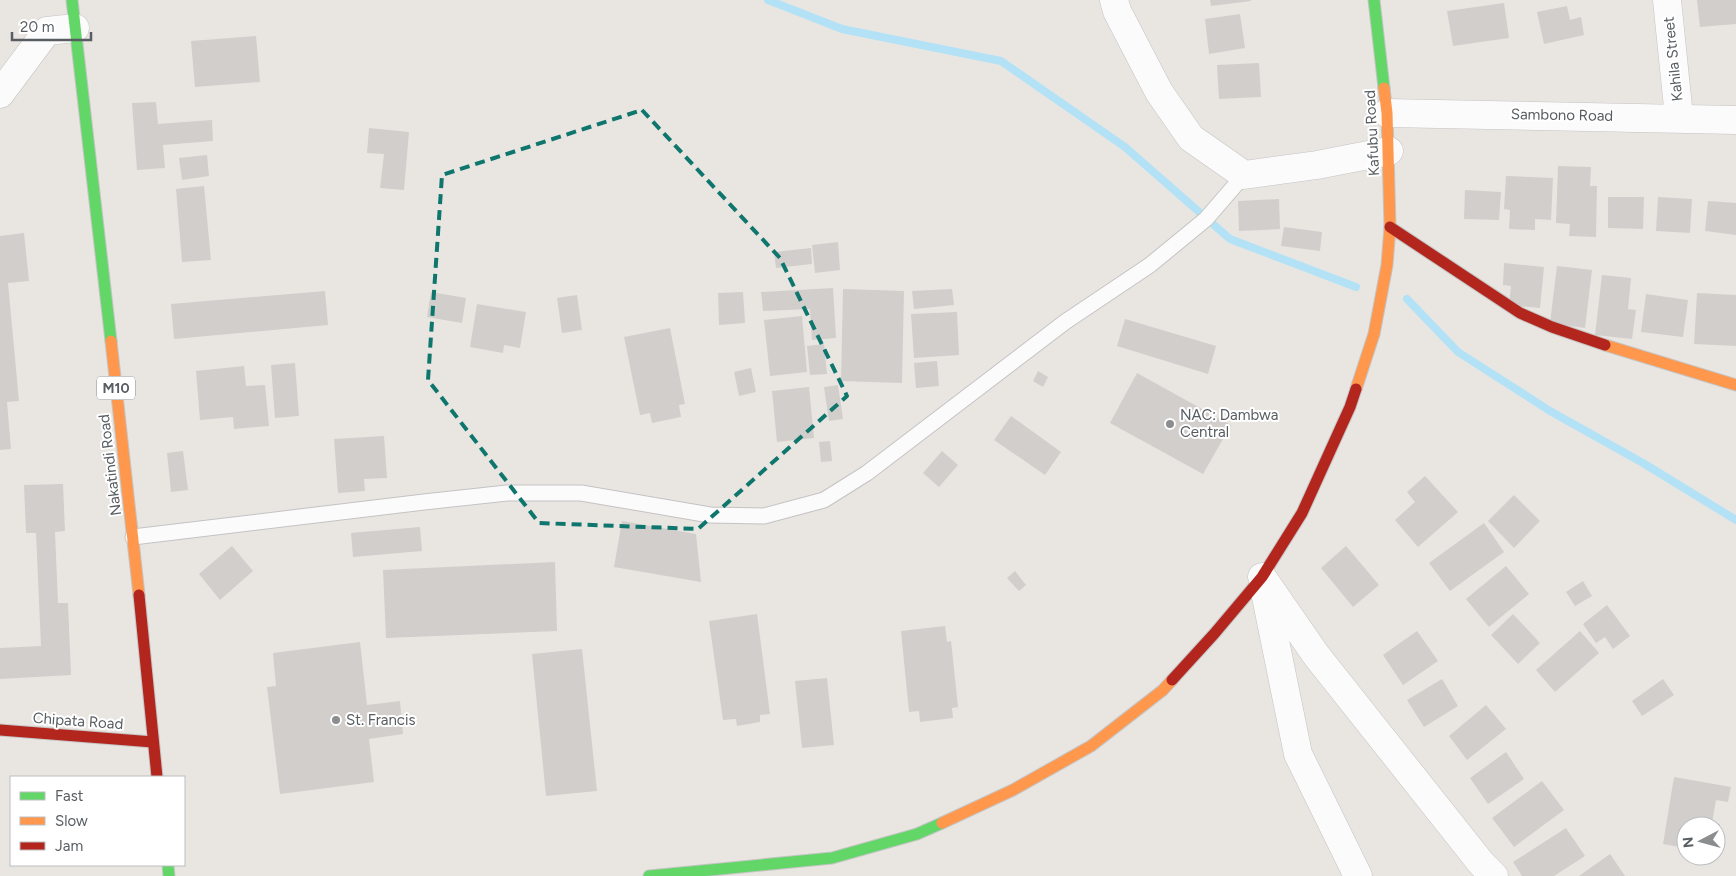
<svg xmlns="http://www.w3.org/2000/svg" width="1736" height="876" viewBox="0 0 1736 876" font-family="Figtree,sans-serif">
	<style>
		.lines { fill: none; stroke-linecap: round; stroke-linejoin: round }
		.stream { stroke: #b3e2f6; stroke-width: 8 }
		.building { fill: #d1cecc }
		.lane-casing { stroke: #c4c3c3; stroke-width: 17 }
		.street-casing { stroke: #c4c3c3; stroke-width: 29 }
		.fast-casing { stroke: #c5c5c5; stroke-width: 13 }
		.slow-casing { stroke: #c5c5c5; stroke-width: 13 }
		.jam-casing { stroke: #c5c5c5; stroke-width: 13 }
		.lane { stroke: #fcfbfb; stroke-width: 15 }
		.street { stroke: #fcfbfb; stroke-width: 28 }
		.fast { stroke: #63d668; stroke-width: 11 }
		.slow { stroke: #ff974d; stroke-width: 11 }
		.jam { stroke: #b3261e; stroke-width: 11 }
		.marked { fill: none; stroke: #0f766e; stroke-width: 4; stroke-dasharray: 10 6; stroke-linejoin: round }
		.poi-dot { fill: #8b8d8e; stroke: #fff; stroke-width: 2 }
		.labels { text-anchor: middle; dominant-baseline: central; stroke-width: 4; stroke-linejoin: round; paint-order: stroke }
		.shield { fill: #fff; stroke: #8a8e90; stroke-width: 1 }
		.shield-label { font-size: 14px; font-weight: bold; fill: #585d61 }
		.street-label { font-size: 15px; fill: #585d61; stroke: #fff }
		.poi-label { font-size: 15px; fill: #585d61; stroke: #fff; text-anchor: start }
	</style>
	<rect width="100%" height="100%" fill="#e9e6e2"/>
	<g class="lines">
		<g class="stream">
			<path d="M768,0L842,29L1001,61L1125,147L1230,239L1356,287"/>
			<path d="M1407,299L1458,352L1550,411L1643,463L1736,520"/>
		</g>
	</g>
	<g class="building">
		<path d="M1210,0H1251V1L1211,6Z"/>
		<path d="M1697,0H1736V24L1700,27Z"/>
		<path d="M1504,3L1509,38L1453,46L1447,11Z"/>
		<path d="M1567,6L1570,20L1581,17L1584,35L1544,44L1537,12Z"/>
		<path d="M1240,14L1245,48L1209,54L1205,19Z"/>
		<path d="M256,36L260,82L195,87L191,41Z"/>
		<path d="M1259,63L1261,97L1219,99L1217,65Z"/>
		<path d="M156,102L158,124L212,120L213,141L163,145L165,168L137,170L132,103Z"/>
		<path d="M369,128L409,132L404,190L380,188L384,154L367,153Z"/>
		<path d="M207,155L209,176L182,180L179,158Z"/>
		<path d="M1558,166L1591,167L1590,186H1597L1596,237L1569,236L1570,224L1556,223Z"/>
		<path d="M1506,176L1553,178L1551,220L1535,219V230L1509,229L1510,210L1504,209Z"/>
		<path d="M204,186L211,260L182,262L176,189Z"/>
		<path d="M1465,190L1501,192L1499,220L1464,219Z"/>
		<path d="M1608,197H1644L1643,229L1608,228Z"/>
		<path d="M1658,197L1692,199L1690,233L1656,231Z"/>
		<path d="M1279,199L1280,229L1239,231L1238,201Z"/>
		<path d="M1708,201L1736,203V235L1705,231Z"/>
		<path d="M1284,227L1322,232L1320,251L1281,246Z"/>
		<path d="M24,233L29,281L8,283L19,401L7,402L11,449L0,450V236Z"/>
		<path d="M838,242L840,270L815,273L812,245Z"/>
		<path d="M811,248L812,264L776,268L774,252Z"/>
		<path d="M1504,263L1544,267L1540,308L1509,305L1511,286L1503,285Z"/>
		<path d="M1557,266L1592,270L1585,328L1550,323Z"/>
		<path d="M1602,275L1631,278L1628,309L1636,310L1632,339L1595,335Z"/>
		<path d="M833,288L836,338L812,340L810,309L763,311L761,292Z"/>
		<path d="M843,289L904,291L902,383L841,381Z"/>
		<path d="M952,289L954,305L914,309L912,291Z"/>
		<path d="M325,291L328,325L174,339L171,304Z"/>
		<path d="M431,292L466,298L462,323L427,317Z"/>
		<path d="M743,292L745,323L719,325L718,293Z"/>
		<path d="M1697,293L1736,295V346L1694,344Z"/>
		<path d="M1646,294L1688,300L1683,337L1641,332Z"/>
		<path d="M577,295L582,330L562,333L557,298Z"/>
		<path d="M477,304L526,312L520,348L504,345L503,353L470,347Z"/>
		<path d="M957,312L959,355L914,358L911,314Z"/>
		<path d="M802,316L807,372L770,376L764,320Z"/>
		<path d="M1125,319L1216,346L1208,374L1117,346Z"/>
		<path d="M670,328L685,404L679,405L681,417L652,423L650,413L640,415L624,337Z"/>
		<path d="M824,344L827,374L810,375L807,346Z"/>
		<path d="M937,361L939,386L916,388L914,363Z"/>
		<path d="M295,363L299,416L275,418L271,365Z"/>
		<path d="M244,366L246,386L265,385L269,426L234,429L233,417L200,420L196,371Z"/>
		<path d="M751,368L756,392L739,396L734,372Z"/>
		<path d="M1038,371L1048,377L1043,387L1033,381Z"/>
		<path d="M1137,373L1231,425L1203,474L1110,423Z"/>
		<path d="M838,385L843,419L829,421L824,387Z"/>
		<path d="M809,387L814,438L777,442L772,391Z"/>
		<path d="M1011,416L1061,452L1045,475L994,440Z"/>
		<path d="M384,436L387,478L364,479L365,491L338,493L334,439Z"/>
		<path d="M830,441L832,461L821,462L819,442Z"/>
		<path d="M183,451L188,490L171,492L167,453Z"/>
		<path d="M942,451L958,465L939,487L923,473Z"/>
		<path d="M1425,476L1458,512L1418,547L1395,520L1415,502L1407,492Z"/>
		<path d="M63,484L65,531L55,532L58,603H68L71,675L0,679V648L41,646L36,533H26L24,485Z"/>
		<path d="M1514,495L1540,521L1514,548L1488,521Z"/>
		<path d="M622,521L696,534L701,582L614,567Z"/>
		<path d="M1484,523L1504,552L1450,591L1429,563Z"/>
		<path d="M420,527L422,551L353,557L351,533Z"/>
		<path d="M232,546L253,571L220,600L199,574Z"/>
		<path d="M1346,546L1379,585L1353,607L1321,568Z"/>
		<path d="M555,562L557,631L386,638L383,570Z"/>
		<path d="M1506,566L1529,594L1489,627L1466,599Z"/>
		<path d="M1015,571L1026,585L1019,591L1007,578Z"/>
		<path d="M1583,581L1592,596L1575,606L1566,592Z"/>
		<path d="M1607,605L1630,636L1613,649L1605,637L1596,643L1583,624Z"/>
		<path d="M757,614L770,714L760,715V722L737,726L736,719L723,720L709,621Z"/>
		<path d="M1513,614L1540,643L1518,664L1491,635Z"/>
		<path d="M945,626L947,642L951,641L958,707L952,708L953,718L920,722L919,711L909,712L901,631Z"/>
		<path d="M1417,631L1438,661L1403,685L1383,655Z"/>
		<path d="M1580,631L1599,653L1555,692L1536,670Z"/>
		<path d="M360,642L367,705L400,701L403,734L369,739L374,782L280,794L267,687L276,686L273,653Z"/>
		<path d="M582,649L597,791L546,796L532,654Z"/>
		<path d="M827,678L834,745L802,748L795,681Z"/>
		<path d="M1442,679L1458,706L1424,727L1407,700Z"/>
		<path d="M1663,679L1674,695L1642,716L1632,701Z"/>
		<path d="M1486,705L1506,729L1467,760L1449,736Z"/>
		<path d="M1506,752L1524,779L1488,804L1470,778Z"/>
		<path d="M1674,777L1731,787L1728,802L1716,800L1712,823L1720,824L1717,840L1716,826H1686V848L1663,844Z"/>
		<path d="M1542,781L1564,810L1514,847L1492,818Z"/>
		<path d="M1566,828L1585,856L1554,876H1522L1513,862Z"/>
		<path d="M1610,854L1625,876H1579Z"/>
	</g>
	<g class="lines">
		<g class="lane-casing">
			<path id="lane" d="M133,537L424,502L507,493H581L710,515L764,516L824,500L867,473L1065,322L1150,265L1206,219L1244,175"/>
		</g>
		<g class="street-casing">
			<g id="street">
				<path d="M1114,0L1117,11L1159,92L1191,138L1244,175L1317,165L1389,151"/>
				<path d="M1667,0L1679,117"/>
				<path d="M0,94L47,31L75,28"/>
				<path d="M1387,113L1736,120"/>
				<path d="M1262,577L1316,655L1481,863L1494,876"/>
				<path d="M1264,587L1298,754L1358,876"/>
			</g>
		</g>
		<g class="fast-casing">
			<g id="fast">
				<path d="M72,0L111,341"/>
				<path d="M1374,0L1384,88"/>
				<path d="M168,865L169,876"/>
				<path d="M649,876L832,858L917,834L942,823"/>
			</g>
		</g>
		<g class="slow-casing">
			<g id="slow">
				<path d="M111,341L139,595"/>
				<path d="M1605,345L1736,385"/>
				<path d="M1356,389L1374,334L1387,265L1390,227L1387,113L1384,88"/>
				<path d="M942,823L1013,790L1091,746L1163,690L1172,680"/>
			</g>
		</g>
		<g class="jam-casing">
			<g id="jam">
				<path d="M1390,227L1520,313L1552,327L1605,345"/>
				<path d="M139,595L157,777"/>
				<path d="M1172,680L1214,634L1262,577L1302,513L1350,407L1356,389"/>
				<path d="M0,730L153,742"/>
			</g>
		</g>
		<use href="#lane" class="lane"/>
		<use href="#street" class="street"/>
		<use href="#fast" class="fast"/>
		<use href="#slow" class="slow"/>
		<use href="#jam" class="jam"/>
	</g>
	<path class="marked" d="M642,110L780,258L847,396L698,529L539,523L428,380L442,175Z"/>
	<g class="poi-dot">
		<circle cx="1170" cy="424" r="5"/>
		<circle cx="336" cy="720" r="5"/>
	</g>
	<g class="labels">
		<rect class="shield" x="97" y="376.5" width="38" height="23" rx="4"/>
		<g class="shield-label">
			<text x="116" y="388">M10</text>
		</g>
		<g class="street-label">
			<text transform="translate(1673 59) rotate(-96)">Kahila Street</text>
			<text transform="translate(1562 115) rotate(1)">Sambono Road</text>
			<text transform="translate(1372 133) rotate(-93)">Kafubu Road</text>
			<text transform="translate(110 465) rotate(-97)">Nakatindi Road</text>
			<text transform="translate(78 721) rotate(4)">Chipata Road</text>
		</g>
		<g class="poi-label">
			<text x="1180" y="415">NAC: Dambwa<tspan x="1180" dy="17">Central</tspan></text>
			<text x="346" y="720">St. Francis</text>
		</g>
	</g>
	<rect x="10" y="776" width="175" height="90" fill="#ffffff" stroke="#bcbec0"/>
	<rect x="20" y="792" width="25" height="8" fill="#63d668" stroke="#bcbec0"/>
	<text x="55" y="801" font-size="15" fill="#585d61">Fast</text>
	<rect x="20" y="817" width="25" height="8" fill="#ff974d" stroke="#bcbec0"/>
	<text x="55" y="826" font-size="15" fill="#585d61">Slow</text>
	<rect x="20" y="842" width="25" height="8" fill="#b3261e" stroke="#bcbec0"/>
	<text x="55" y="851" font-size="15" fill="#585d61">Jam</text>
	<g transform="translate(1701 841) rotate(264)"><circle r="24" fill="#ffffff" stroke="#bcbec0"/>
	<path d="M0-4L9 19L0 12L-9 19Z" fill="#8b8d8e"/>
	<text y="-8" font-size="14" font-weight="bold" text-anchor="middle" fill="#585d61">N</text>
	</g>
	<path d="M12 32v8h79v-8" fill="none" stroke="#585d61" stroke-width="2.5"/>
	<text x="20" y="32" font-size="15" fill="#585d61" stroke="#ffffff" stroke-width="4" paint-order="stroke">20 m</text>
</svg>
